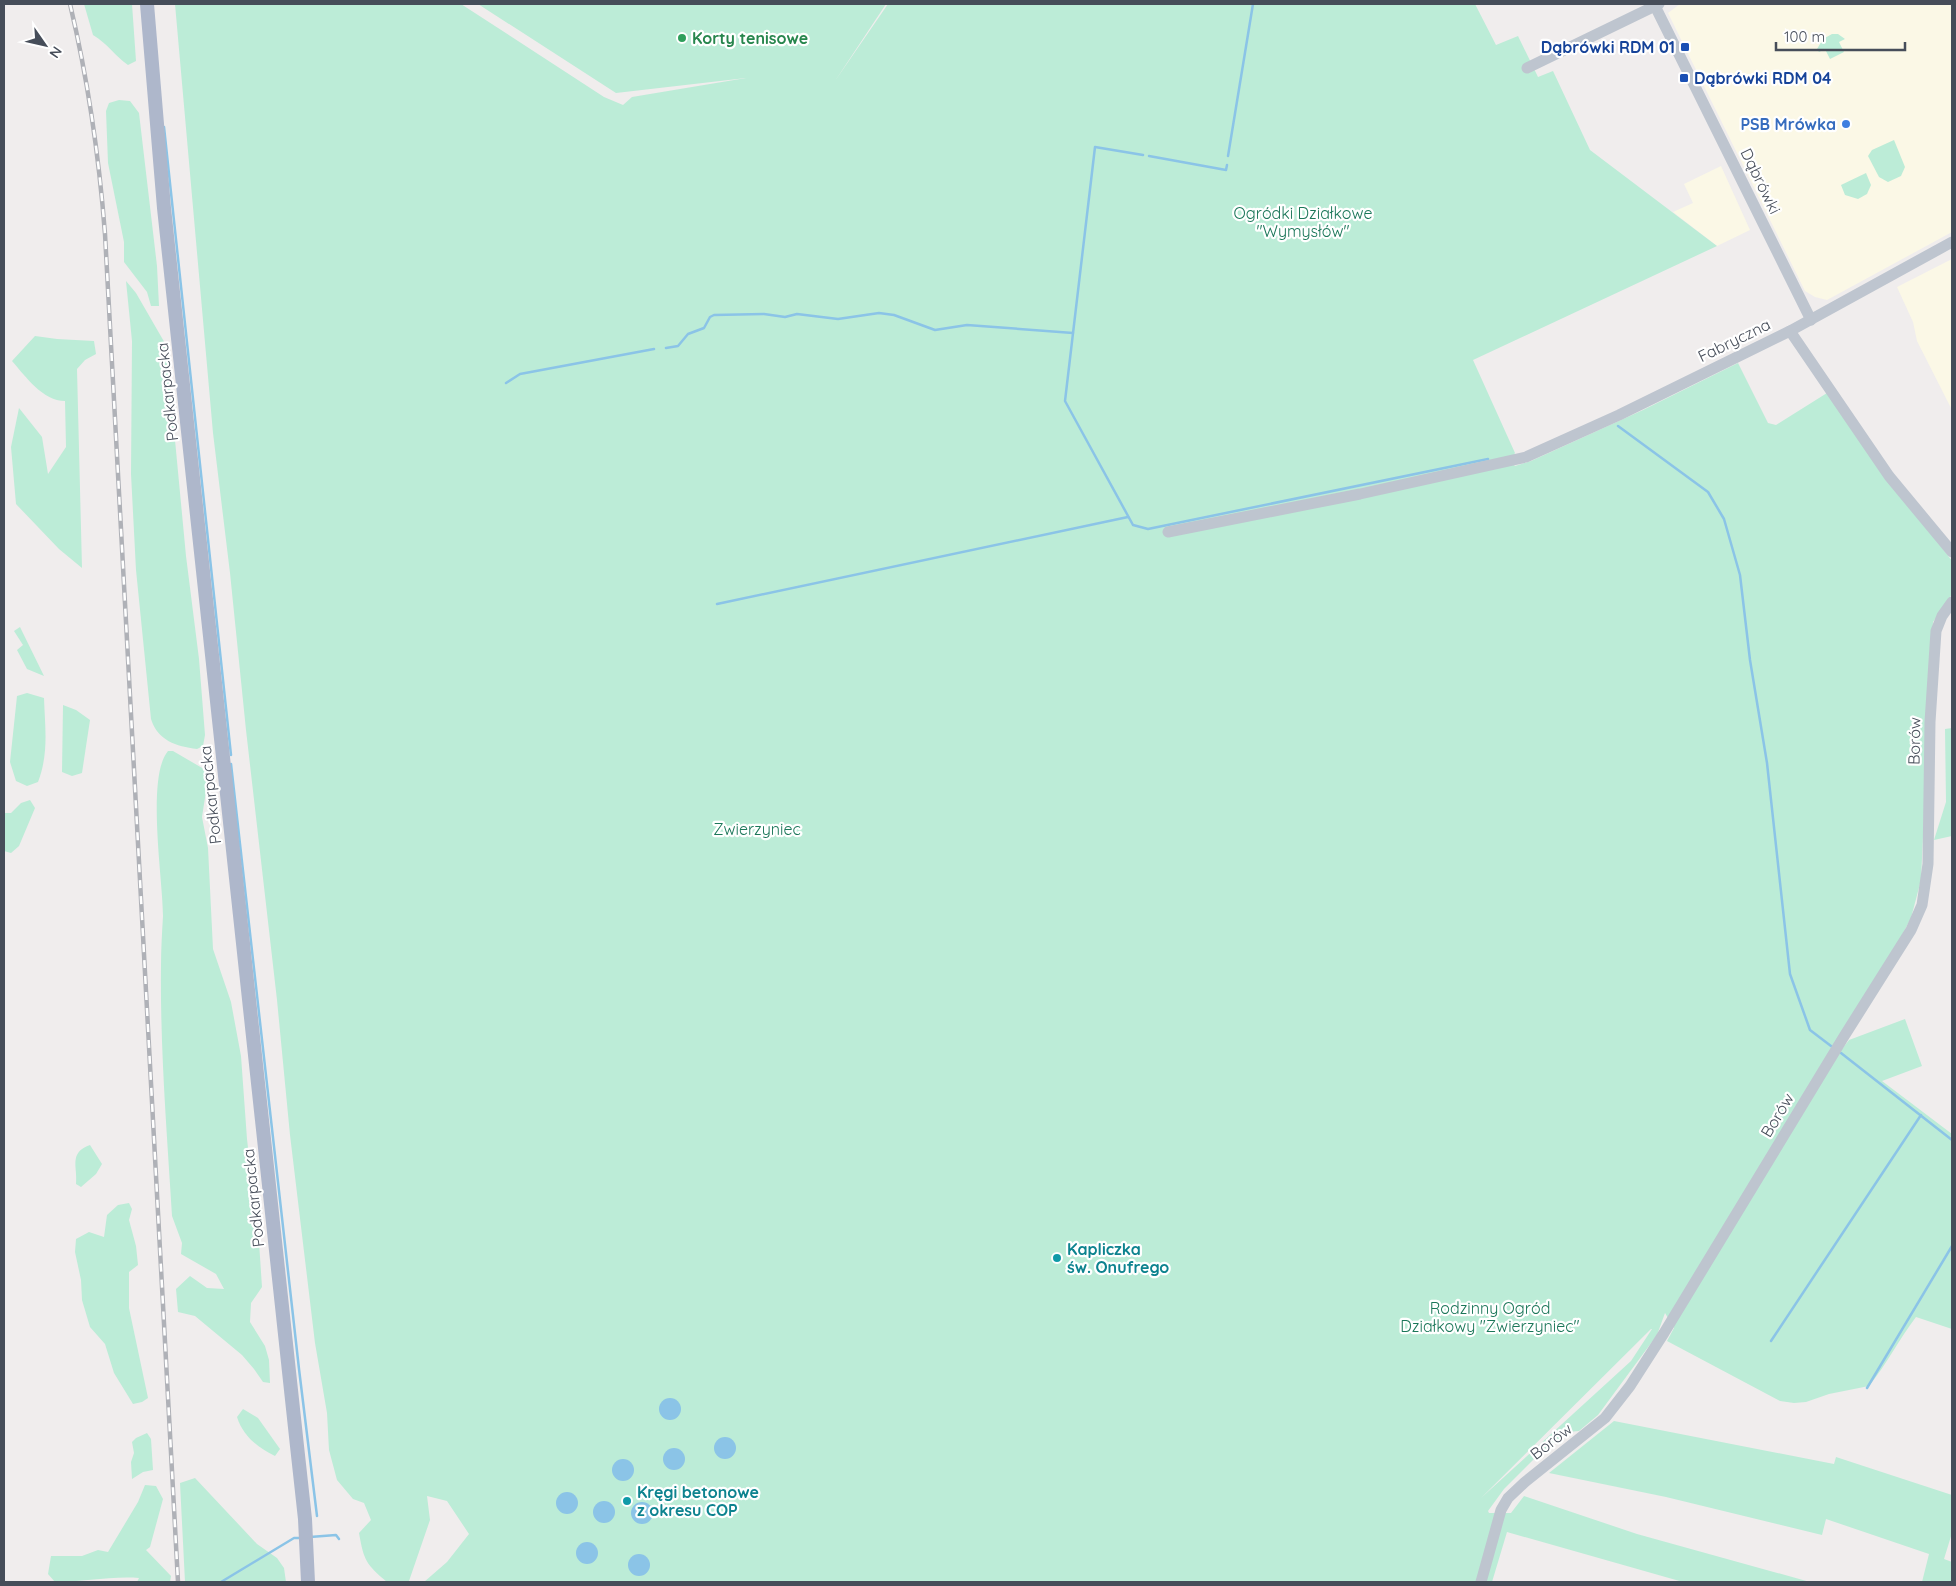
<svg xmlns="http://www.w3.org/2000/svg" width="1956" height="1586" viewBox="0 0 1956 1586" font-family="Quicksand,sans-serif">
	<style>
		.commercial { fill: #fbf8e6 }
		.green { fill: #bcecd7; fill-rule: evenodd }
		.water { fill: #8bc4e7 }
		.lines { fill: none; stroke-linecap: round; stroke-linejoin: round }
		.stream { stroke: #8bc4e7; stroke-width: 2.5 }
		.minor { stroke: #bec5cf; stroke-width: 11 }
		.major { stroke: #aeb7cb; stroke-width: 14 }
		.rail-casing { stroke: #afb1b7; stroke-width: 4.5 }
		.rail { stroke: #fff; stroke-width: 2.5; stroke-dasharray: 8; stroke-linecap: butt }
		.leisure-dot { fill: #2e9e5b; stroke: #fff; stroke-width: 2 }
		.transit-dot { fill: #1a4fb4; stroke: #fff; stroke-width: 2 }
		.shop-dot { fill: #3f7fe0; stroke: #fff; stroke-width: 2 }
		.culture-dot { fill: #0f9aa8; stroke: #fff; stroke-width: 2 }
		.labels { text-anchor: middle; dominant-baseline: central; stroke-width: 4.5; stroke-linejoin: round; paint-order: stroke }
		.leisure-label { font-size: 16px; font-weight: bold; fill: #27864d; stroke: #fff; text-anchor: start }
		.transit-label { font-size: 16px; font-weight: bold; fill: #164399; stroke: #fff; text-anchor: end }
		.shop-label { font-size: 16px; font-weight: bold; fill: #366cbe; stroke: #fff; text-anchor: end }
		.street-label { font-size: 16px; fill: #464d59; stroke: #fff }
		.park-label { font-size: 16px; fill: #1b7759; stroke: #fff }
		.culture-label { font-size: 16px; font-weight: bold; fill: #0d838f; stroke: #fff; text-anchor: start }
	</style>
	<rect width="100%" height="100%" fill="#f0eded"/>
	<g class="commercial">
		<path d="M1680,4H1952V232L1827,300L1815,297L1805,291L1668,13Z"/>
		<path d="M1721,166L1750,230L1717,246L1673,212L1693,203L1684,184Z"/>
		<path d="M1952,259V410L1917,341L1913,322L1897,287Z"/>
	</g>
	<g class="green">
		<path d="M84,4H132L136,61L128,65C115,56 108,44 93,35Z"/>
		<path d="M175,4H461L604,97L623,105L632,97L746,78L616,93L478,4H886L835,81L888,4H1475L1496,45L1518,36L1538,77L1553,71L1590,150L1717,246L1473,360L1515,453L1510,461L1515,466L1531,461L1643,410L1738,363L1768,423L1776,425L1827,393L1952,561V594L1933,622L1921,880L1911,918L1842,1049L1849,1040L1905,1019L1922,1066L1882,1081L1952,1134V1329L1916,1317C1899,1339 1887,1364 1869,1386L1829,1394L1806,1402L1794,1403L1780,1401L1667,1341L1674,1328L1665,1313L1657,1335L1598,1415L1579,1431L1568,1432L1541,1452L1504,1489L1488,1511L1489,1513H1511L1524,1496L1637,1534L1810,1582H1683L1507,1532L1492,1582H424L447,1562L469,1534L447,1501L427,1496L430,1520L409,1581L387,1582C366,1564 364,1561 359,1533L371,1520L364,1503L353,1499L337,1480L329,1450L327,1413L315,1343L290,1135L277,1000L246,730L230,573L213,433ZM1652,1329L1631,1361L1481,1498L1651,1329Z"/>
		<path d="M1832,34H1838L1845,39L1839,42L1844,52L1830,59L1825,49L1819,52L1817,49L1823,39Z"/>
		<path d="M119,100L130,101L139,113L157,266L159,306H151L147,292L124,262V242L108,163L106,111L109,103Z"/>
		<path d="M1894,140L1905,167L1901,176L1888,182L1879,177L1868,156L1872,150Z"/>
		<path d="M1866,173L1871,185L1867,194L1858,199L1845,195L1841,185Z"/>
		<path d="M126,281L136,293L166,345L186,556L199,659L205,735L203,746L197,749C176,746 158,741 151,719L136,570L131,474L132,341Z"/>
		<path d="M35,336L57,339L94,341L96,354L85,360L77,369L82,568L59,549L16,504L11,447L19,408L42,437L48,474L66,447L65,401C43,401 26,377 12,361Z"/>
		<path d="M20,627L44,676L27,669L17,650L23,645L14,631Z"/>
		<path d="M27,693L44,698C45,728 49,753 38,782L27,786L16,781L10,762L17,696Z"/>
		<path d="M63,705L76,710L90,720L82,773L72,776L62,772Z"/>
		<path d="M1952,728V836L1934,840L1946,802L1945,729Z"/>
		<path d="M168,751H173L209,772L202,817L208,848L213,949L231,1002L241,1056L247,1139L259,1242L262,1287L251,1303L250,1322L265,1346L269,1360L270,1383L263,1382L254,1369L242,1355L195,1316L178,1312L176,1289L190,1276L207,1288L224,1289L216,1274L181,1254L182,1243L172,1216C167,1133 160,1049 161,966C161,949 162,933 163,916C163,880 146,777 168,751Z"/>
		<path d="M30,800L35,808L19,846L11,853L4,851V813H11L21,803Z"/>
		<path d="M90,1145L102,1164L96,1174L81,1187L76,1184C78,1167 68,1153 90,1145Z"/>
		<path d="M129,1203L132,1209L129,1220L136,1246L138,1265L129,1272V1308L148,1398L142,1402L133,1404L114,1373L105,1344L90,1327L82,1300L81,1280L75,1252L76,1239L89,1232L104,1237L107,1215L118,1205Z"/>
		<path d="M243,1409L258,1418L280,1449L275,1456C257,1447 243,1436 237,1417Z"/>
		<path d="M1614,1421L1834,1464L1836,1457L1952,1495V1533L1944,1559L1952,1562V1582H1922L1929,1554L1826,1519L1822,1535L1666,1497L1549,1473Z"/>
		<path d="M147,1433L151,1439L153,1470L143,1472L132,1479L131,1462L134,1453L132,1442L136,1438Z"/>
		<path d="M195,1478L257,1544L277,1558L284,1568L286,1582H185L180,1483Z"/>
		<path d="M145,1485L156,1486L163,1499L150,1547L146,1550L171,1576L170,1582H137L139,1578C111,1576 83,1582 55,1582L48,1574L51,1556H82L98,1550L108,1552L138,1502Z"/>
	</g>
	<g class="water">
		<circle cx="670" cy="1409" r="11"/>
		<circle cx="725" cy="1448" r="11"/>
		<circle cx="674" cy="1459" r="11"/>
		<circle cx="623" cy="1470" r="11"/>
		<circle cx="567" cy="1503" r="11"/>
		<circle cx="604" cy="1512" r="11"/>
		<circle cx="642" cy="1513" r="11"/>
		<circle cx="587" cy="1553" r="11"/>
		<circle cx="639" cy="1565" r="11"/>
	</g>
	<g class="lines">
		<g class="stream">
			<path d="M164,127L231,755"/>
			<path d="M1143,155L1095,147L1065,401L1133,525L1148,529L1488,459"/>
			<path d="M1149,156L1226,170L1227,165"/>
			<path d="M1228,156L1253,4"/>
			<path d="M666,348L678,346L688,334L704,328L710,317L714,315L764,314L785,317L797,314L838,319L879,313L894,315L935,330L967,325L1073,333"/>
			<path d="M506,383L520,374L654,349"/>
			<path d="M1618,426L1708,492L1724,519L1740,575L1750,660L1767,763L1790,974L1810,1030L1831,1046"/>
			<path d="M717,604L1128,517"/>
			<path d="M231,764L299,1369L317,1516"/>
			<path d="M1841,1053L1952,1140"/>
			<path d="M1771,1341L1921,1115"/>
			<path d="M1867,1388L1952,1246"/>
			<path d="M310,1537L336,1535L339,1539"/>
			<path d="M221,1582L294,1538H302"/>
		</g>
		<g class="minor">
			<path d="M1654,4L1811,320"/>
			<path d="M1527,68L1659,4"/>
			<path d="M1790,331L1889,476L1952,552"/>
			<path d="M1168,532L1360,494L1526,457L1619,415L1790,331L1952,242"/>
			<path d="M1481,1582L1501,1510L1508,1498L1525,1482L1605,1418L1630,1386L1664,1333L1843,1038L1911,930L1922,905L1928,864L1930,722L1936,631L1942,616L1952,602"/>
		</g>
		<path class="major" d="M147,4L164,208L297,1446L305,1519L308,1582"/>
		<g class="rail-casing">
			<path id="rail" d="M70,4C88,80 99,156 105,234L178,1582"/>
		</g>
		<use href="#rail" class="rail"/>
	</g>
	<circle class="leisure-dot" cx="682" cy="38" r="5"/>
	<g class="transit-dot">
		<rect x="1680" y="42" width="10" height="10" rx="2.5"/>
		<rect x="1679" y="73" width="10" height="10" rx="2.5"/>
	</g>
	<circle class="shop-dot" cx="1846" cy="124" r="5"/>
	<g class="culture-dot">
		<circle cx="1057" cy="1258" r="5"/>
		<circle cx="627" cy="1501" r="5"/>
	</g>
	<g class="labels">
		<g class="leisure-label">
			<text x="692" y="38">Korty tenisowe</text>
		</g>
		<g class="transit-label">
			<text x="1675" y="47">Dąbrówki RDM 01</text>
			<text x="1694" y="78" text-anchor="start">Dąbrówki RDM 04</text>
		</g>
		<g class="shop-label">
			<text x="1836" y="124">PSB Mrówka</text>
		</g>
		<g class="street-label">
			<text transform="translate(1761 181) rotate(64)">Dąbrówki</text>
			<text transform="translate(1734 340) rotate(-26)">Fabryczna</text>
			<text transform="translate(167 392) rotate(-96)">Podkarpacka</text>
			<text transform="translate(1914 741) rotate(-89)">Borów</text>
			<text transform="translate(210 795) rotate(-96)">Podkarpacka</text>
			<text transform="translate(1777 1115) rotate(-59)">Borów</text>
			<text transform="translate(253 1198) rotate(-96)">Podkarpacka</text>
			<text transform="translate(1551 1441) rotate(-38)">Borów</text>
		</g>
		<g class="park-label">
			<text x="1303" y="213">Ogródki Działkowe<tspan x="1303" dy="18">"Wymysłów"</tspan></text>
			<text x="757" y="829">Zwierzyniec</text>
			<text x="1490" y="1308">Rodzinny Ogród<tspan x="1490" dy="18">Działkowy "Zwierzyniec"</tspan></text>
		</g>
		<g class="culture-label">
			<text x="1067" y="1249">Kapliczka<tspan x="1067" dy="18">św. Onufrego</tspan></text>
			<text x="637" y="1492">Kręgi betonowe<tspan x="637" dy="18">z okresu COP</tspan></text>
		</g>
	</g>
	<rect width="1956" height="1586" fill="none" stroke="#464d59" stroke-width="10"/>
	<g transform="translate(45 45) rotate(124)" stroke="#ffffff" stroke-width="4" paint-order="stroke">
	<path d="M0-4L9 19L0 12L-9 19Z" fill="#464d59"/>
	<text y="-8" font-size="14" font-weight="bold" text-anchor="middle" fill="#464d59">N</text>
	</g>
	<path d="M1776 42v8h129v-8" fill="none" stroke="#464d59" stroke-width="2.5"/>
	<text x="1784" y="42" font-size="15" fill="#464d59" stroke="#ffffff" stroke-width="4" paint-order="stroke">100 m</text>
</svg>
